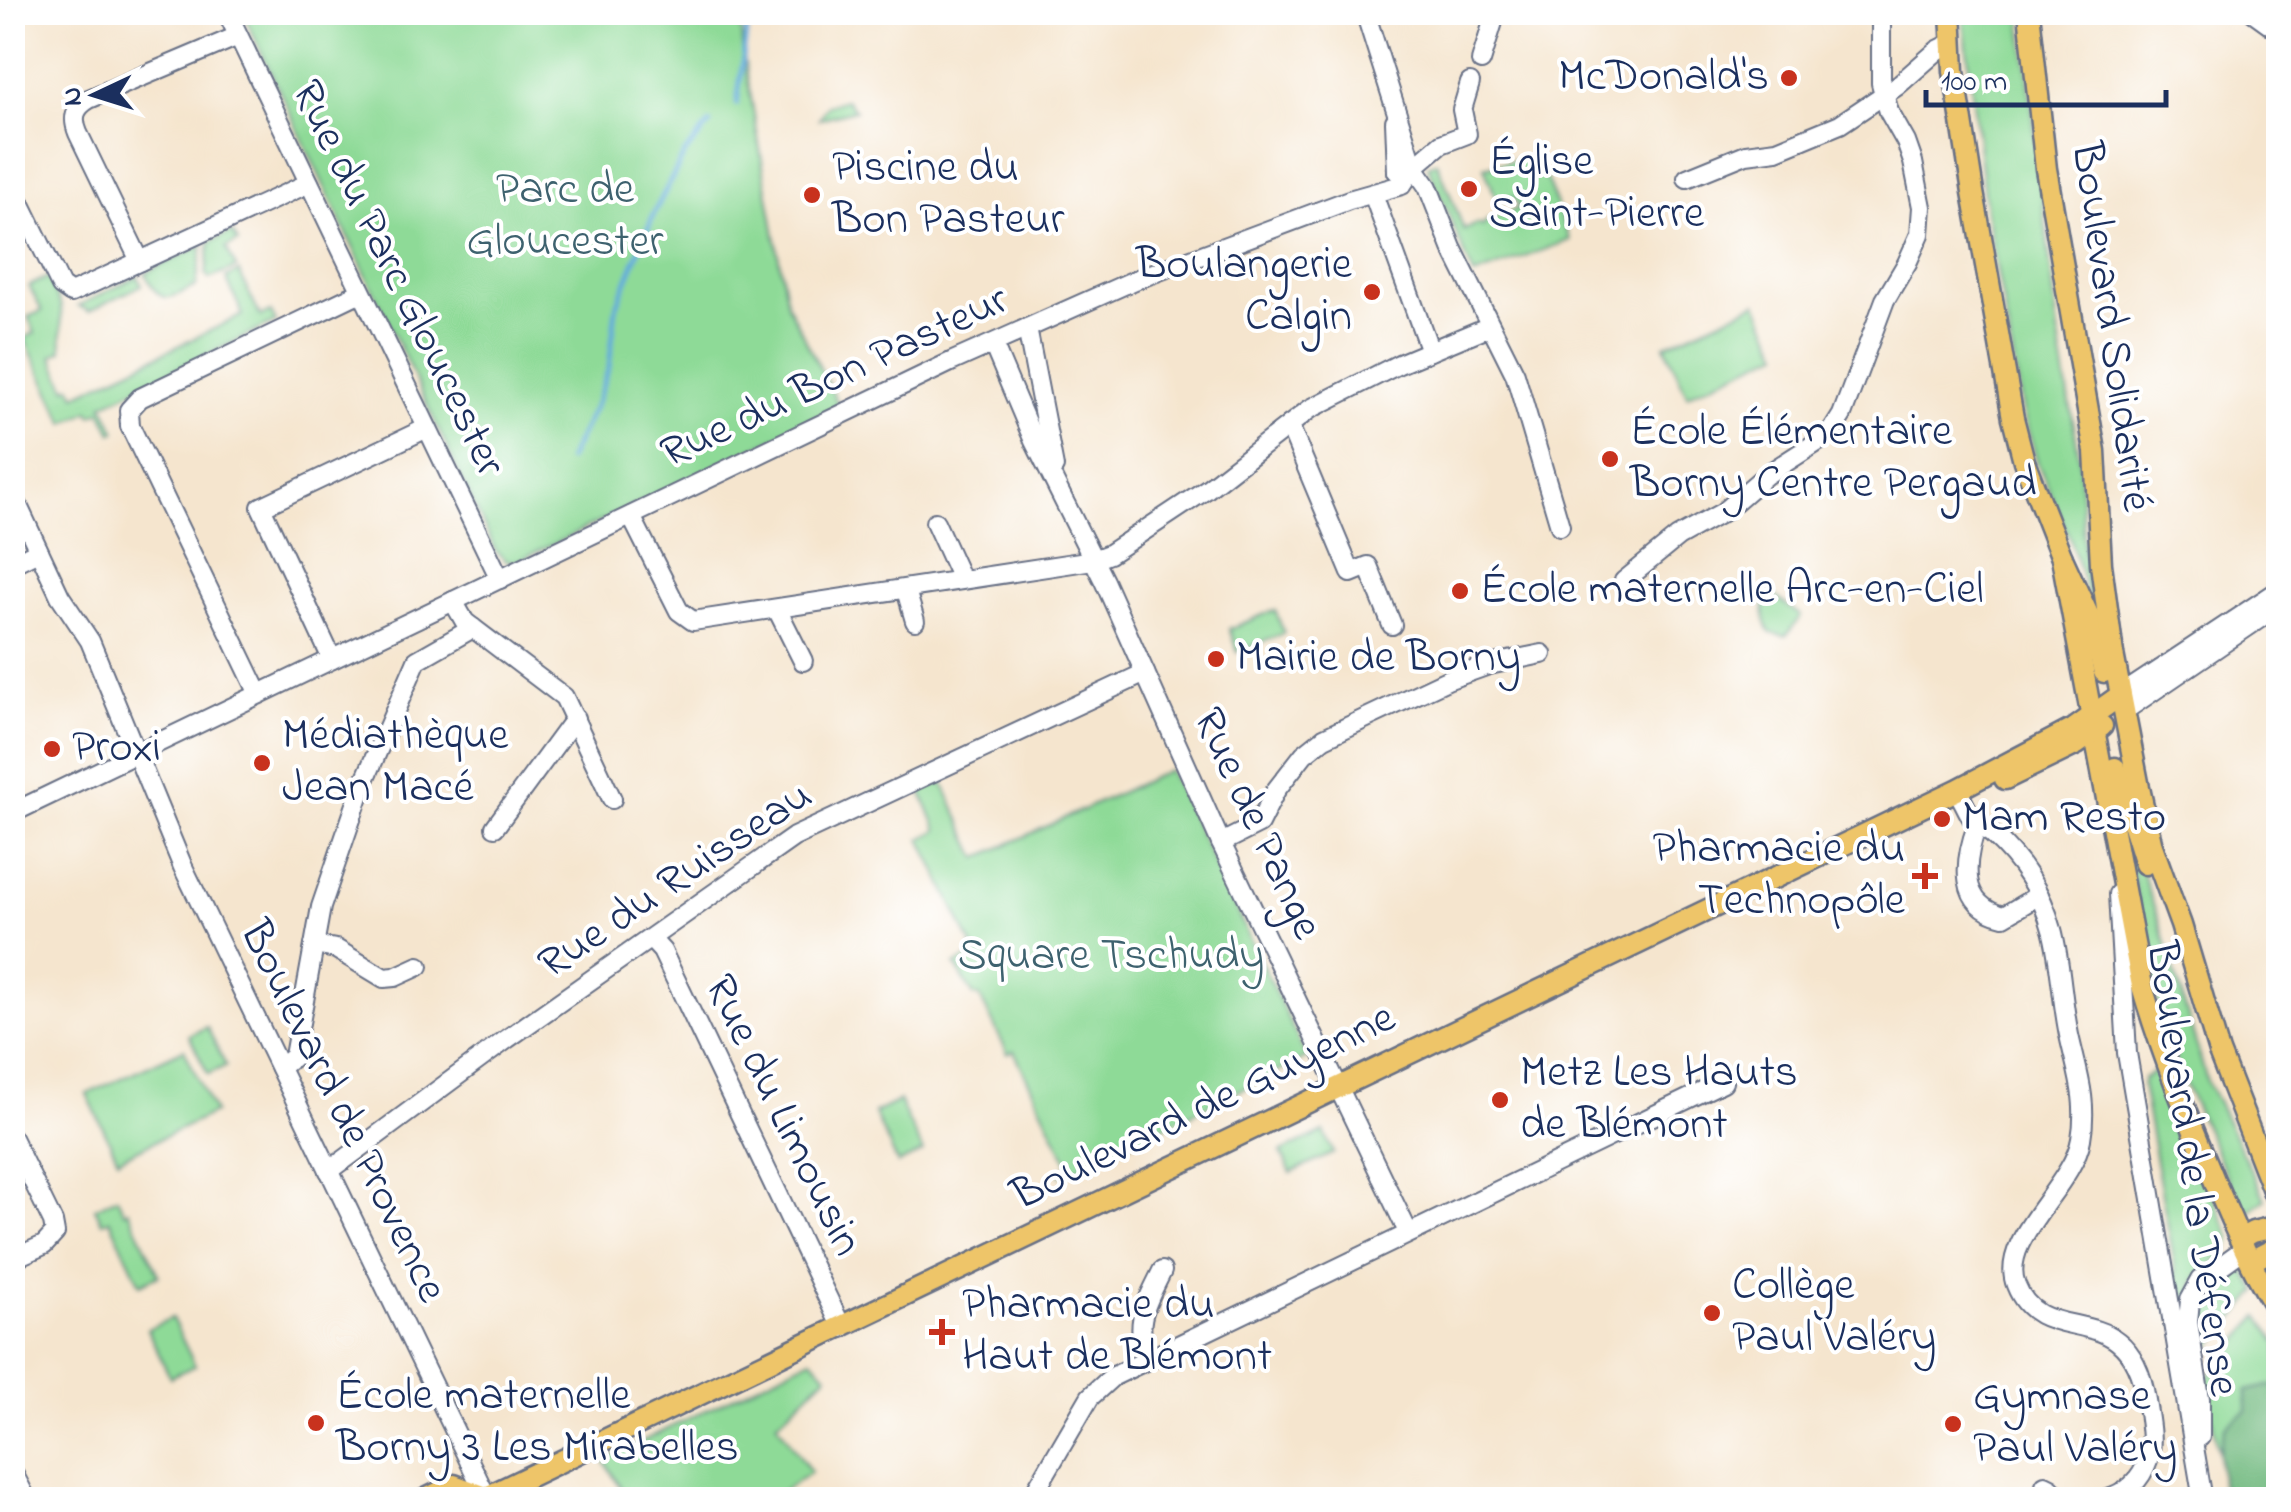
<svg xmlns="http://www.w3.org/2000/svg" width="2291" height="1512" viewBox="0 0 2291 1512" font-family="'Indie Flower',sans-serif">
	<style>
		.green { fill: #8eda97; stroke: #54847a; stroke-width: 2.5 }
		.forest { fill: #72ba80; stroke: #46746f; stroke-width: 2.5 }
		.lines { fill: none; stroke-linecap: round; stroke-linejoin: round }
		.stream { stroke: #63acdb; stroke-width: 5 }
		.minor-casing { stroke: #676f85; stroke-width: 22 }
		.major-casing { stroke: #676f85; stroke-width: 25 }
		.minor { stroke: #fff; stroke-width: 18 }
		.major { stroke: #eec569; stroke-width: 20 }
		.poi-dot { fill: #c8321e; stroke: #fff; stroke-width: 4 }
		.labels { text-anchor: middle; dominant-baseline: central; stroke-width: 8; stroke-linejoin: round; paint-order: stroke }
		.poi-label { font-size: 45px; fill: #1b2f5e; stroke: #fff; text-anchor: start }
		.park-label { font-size: 45px; fill: #3e626f; stroke: #fff }
		.street-label { font-size: 45px; fill: #1b2f5e; stroke: #fff }
	</style>
	<rect width="100%" height="100%" fill="#fff"/>
	<filter id="ink" filterUnits="userSpaceOnUse"><feTurbulence type="fractalNoise" baseFrequency=".01" numOctaves="2"/><feDisplacementMap in="SourceGraphic" scale="20" xChannelSelector="R" yChannelSelector="G"/><feConvolveMatrix kernelMatrix="1 2 1 2 8 2 1 2 1" color-interpolation-filters="sRGB"/></filter>
	<filter id="wash" filterUnits="userSpaceOnUse"><feTurbulence type="fractalNoise" baseFrequency=".0048" numOctaves="4" result="noise"/><feDisplacementMap in="SourceGraphic" scale="40" xChannelSelector="R" yChannelSelector="G"/><feGaussianBlur stdDeviation="2.25" result="paint"/><feColorMatrix in="noise" values="0 0 0 0 0 0 0 0 0 0 0 0 0 0 0 0 0 1.4 0 .05"/><feComposite in="paint" operator="in"/></filter>
	<g filter="url(#wash)">
		<rect width="100%" height="100%" fill="#f5e5ce"/>
		<g class="green">
			<path d="M243,13H740L742,46L787,304L840,407L518,561H506L495,550Z"/>
			<path d="M1963,13H2021L2058,332L2079,456L2084,555L2093,581L2099,619H2095L2069,536L2038,464L2024,416L1986,212Z"/>
			<path d="M846,100L855,110L819,119L827,105Z"/>
			<path d="M1537,155L1570,240L1474,276L1428,166L1437,162L1464,230L1477,224L1483,226L1487,220L1519,208L1514,197L1498,203L1484,167Z"/>
			<path d="M232,232L238,242L226,248L236,268L209,279L206,275L210,242Z"/>
			<path d="M203,245L196,286C166,300 161,306 145,273Z"/>
			<path d="M239,272L260,316L271,312L276,322L103,404L116,431L112,433L101,411L92,415L89,411L65,423L24,338L35,333L28,317L42,311L29,286L48,277L61,306L62,351L52,356L67,388L71,386L76,395L243,315L226,278Z"/>
			<path d="M138,276L142,285L89,311L78,306Z"/>
			<path d="M1757,303L1780,352L1687,395L1665,345Z"/>
			<path d="M1766,594H1772L1801,616L1786,636L1770,633C1763,620 1763,608 1766,594Z"/>
			<path d="M1275,610L1284,633L1238,652L1229,629Z"/>
			<path d="M1169,770L1307,1058L1061,1176L1059,1171L1069,1165L1014,1051L1008,1054L980,997L974,996L955,965L976,954L921,839L938,830L921,792L942,781L978,858Z"/>
			<path d="M2126,842L2132,844L2162,930L2207,1081L2265,1199L2244,1215L2179,1070L2152,983Z"/>
			<path d="M207,1027L226,1066L208,1074L189,1035Z"/>
			<path d="M184,1049L214,1113L118,1159L87,1094Z"/>
			<path d="M2154,1072L2164,1079L2231,1238L2228,1250L2194,1282L2190,1363L2172,1297L2176,1272L2142,1085L2144,1078Z"/>
			<path d="M899,1101L923,1152L898,1164L874,1113Z"/>
			<path d="M1324,1132L1334,1153L1291,1173L1281,1152Z"/>
			<path d="M117,1197L124,1212L128,1210L159,1275L140,1284L110,1220L102,1222L95,1208Z"/>
			<path d="M2240,1264L2258,1291L2200,1360C2193,1322 2195,1277 2240,1264Z"/>
			<path d="M2259,1316L2278,1344V1384L2247,1391V1411L2225,1427L2219,1453L2204,1382Z"/>
			<path d="M172,1318L195,1366L170,1377L147,1329Z"/>
			<path d="M812,1358L827,1375L777,1423L811,1472L772,1499H627L604,1460Z"/>
		</g>
		<path class="forest" d="M2278,1384V1499H2222L2219,1453L2225,1427L2247,1411V1391Z"/>
		<g class="lines">
			<g class="stream">
				<path d="M737,104L749,12"/>
				<path d="M568,460L597,401L609,367L616,308L655,211L685,153L710,124"/>
			</g>
		</g>
	</g>
	<g filter="url(#ink)">
		<g class="lines">
			<g class="minor-casing">
				<g id="minor">
					<path d="M227,12L500,579"/>
					<path d="M1365,12L1414,167L1428,187L1452,248L1515,374L1560,526"/>
					<path d="M2253,12L2278,30"/>
					<path d="M1481,61L1496,12"/>
					<path d="M1395,121L1397,171"/>
					<path d="M1397,171L1414,167L1441,144L1467,134L1462,110L1470,83"/>
					<path d="M1687,178L1746,154L1777,150L1840,124L1897,86L1938,50L1952,43"/>
					<path d="M12,186L61,286L71,293L309,183"/>
					<path d="M1373,194L1430,351"/>
					<path d="M140,261L78,133C72,118 74,108 89,99L238,36"/>
					<path d="M1027,328L1054,467"/>
					<path d="M993,344L1034,441L1104,581L1221,843L1408,1232"/>
					<path d="M1289,425L1351,573L1368,566L1392,625"/>
					<path d="M12,493L60,596L90,641L183,867L488,1500"/>
					<path d="M631,516L679,611L693,621L1093,560L1109,554L1207,489L1310,409L1399,364L1490,326"/>
					<path d="M935,522L961,579"/>
					<path d="M12,564L38,551"/>
					<path d="M1624,581L1678,537L1723,512L1766,475L1830,434L1842,415L1885,300L1907,263L1920,234L1922,207L1913,162L1906,142L1889,112L1881,83V12"/>
					<path d="M906,590L915,621"/>
					<path d="M453,601L465,622L564,697L612,799"/>
					<path d="M777,609L803,661"/>
					<path d="M332,659L261,507L427,428"/>
					<path d="M259,694L130,426L129,410L140,398L361,292"/>
					<path d="M2121,695L2278,591"/>
					<path d="M2124,711L2278,606"/>
					<path d="M1957,790C1963,800 1968,813 1975,823C1980,829 1988,830 1993,835C2006,847 2019,862 2028,876C2063,929 2057,976 2069,1035C2077,1072 2088,1100 2081,1139C2073,1187 1998,1239 2016,1285C2043,1354 2129,1290 2146,1400C2149,1420 2154,1441 2148,1460C2141,1481 2126,1494 2105,1500"/>
					<path d="M12,813L953,361L1135,280L1349,200L1402,185L1414,167"/>
					<path d="M1977,826C1964,861 1958,906 2004,916L2039,895"/>
					<path d="M495,827L575,718"/>
					<path d="M1221,843L1259,824L1276,790L1304,754L1324,738L1447,680L1489,665L1542,654"/>
					<path d="M2118,894L2127,1053L2203,1500"/>
					<path d="M651,939L662,951L842,1328"/>
					<path d="M314,945L336,949L384,978L395,977L419,966"/>
					<path d="M280,1068L294,1056L321,907L362,787L417,660L473,628"/>
					<path d="M12,1138L53,1222L55,1233L44,1245L12,1259"/>
					<path d="M329,1171L507,1039L794,837L1145,673"/>
					<path d="M1147,1360C1134,1321 1145,1306 1162,1271"/>
					<path d="M2200,1437V1399L2188,1322L2190,1300L2201,1280L2244,1249"/>
					<path d="M12,1471L27,1500"/>
					<path d="M2045,1485L2051,1488L2057,1500"/>
					<path d="M1030,1500L1090,1397L1112,1377L1723,1082"/>
				</g>
			</g>
			<g class="major-casing">
				<g id="major">
					<path d="M1951,12L1954,71L1973,192L2013,418L2024,461L2062,558L2091,621L2104,672"/>
					<path d="M2029,12L2046,169L2095,451L2101,564L2113,654L2139,788L2152,846L2181,925L2219,1052L2278,1203"/>
					<path d="M2062,558L2142,986C2162,1055 2189,1120 2217,1187C2236,1229 2252,1272 2278,1310"/>
					<path d="M2115,768L2145,864"/>
					<path d="M2005,779L2077,744L2102,726"/>
					<path d="M2240,1239L2253,1232L2278,1226"/>
					<path d="M2251,1261L2278,1247"/>
					<path d="M424,1500L454,1485L486,1497"/>
					<path d="M480,1500L1957,790L2073,729L2121,695"/>
				</g>
			</g>
			<use href="#minor" class="minor"/>
			<use href="#major" class="major"/>
		</g>
	</g>
	<g class="poi-dot">
		<circle cx="1789" cy="78" r="10"/>
		<circle cx="1469" cy="189" r="10"/>
		<circle cx="812" cy="195" r="10"/>
		<circle cx="1372" cy="292" r="10"/>
		<circle cx="1610" cy="459" r="10"/>
		<circle cx="1460" cy="591" r="10"/>
		<circle cx="1216" cy="659" r="10"/>
		<circle cx="52" cy="749" r="10"/>
		<circle cx="262" cy="763" r="10"/>
		<circle cx="1942" cy="819" r="10"/>
		<path d="M1920 861h10v10h10v10h-10v10h-10v-10h-10v-10h10z"/>
		<circle cx="1500" cy="1100" r="10"/>
		<circle cx="1712" cy="1313" r="10"/>
		<path d="M937 1317h10v10h10v10h-10v10h-10v-10h-10v-10h10z"/>
		<circle cx="316" cy="1423" r="10"/>
		<circle cx="1953" cy="1424" r="10"/>
	</g>
	<g class="labels">
		<g class="poi-label">
			<text x="1769" y="78" text-anchor="end">McDonald's</text>
			<text x="1489" y="163">Église<tspan x="1489" dy="52">Saint-Pierre</tspan></text>
			<text x="832" y="169">Piscine du<tspan x="832" dy="52">Bon Pasteur</tspan></text>
			<text x="1352" y="266" text-anchor="end">Boulangerie<tspan x="1352" dy="52">Calgin</tspan></text>
			<text x="1630" y="433">École Élémentaire<tspan x="1630" dy="52">Borny Centre Pergaud</tspan></text>
			<text x="1480" y="591">École maternelle Arc-en-Ciel</text>
			<text x="1236" y="659">Mairie de Borny</text>
			<text x="282" y="737">Médiathèque<tspan x="282" dy="52">Jean Macé</tspan></text>
			<text x="72" y="749">Proxi</text>
			<text x="1962" y="819">Mam Resto</text>
			<text x="1905" y="850" text-anchor="end">Pharmacie du<tspan x="1905" dy="52">Technopôle</tspan></text>
			<text x="1520" y="1074">Metz Les Hauts<tspan x="1520" dy="52">de Blémont</tspan></text>
			<text x="1732" y="1287">Collège<tspan x="1732" dy="52">Paul Valéry</tspan></text>
			<text x="962" y="1306">Pharmacie du<tspan x="962" dy="52">Haut de Blémont</tspan></text>
			<text x="336" y="1397">École maternelle<tspan x="336" dy="52">Borny 3 Les Mirabelles</tspan></text>
			<text x="1973" y="1398">Gymnase<tspan x="1973" dy="52">Paul Valéry</tspan></text>
		</g>
		<g class="park-label">
			<text x="565" y="191">Parc de<tspan x="565" dy="52">Gloucester</tspan></text>
			<text x="1111" y="957">Square Tschudy</text>
		</g>
		<g class="street-label">
			<text transform="translate(397 279) rotate(64)">Rue du Parc Gloucester</text>
			<text transform="translate(2110 327) rotate(82)">Boulevard Solidarité</text>
			<text transform="translate(835 378) rotate(-25)">Rue du Bon Pasteur</text>
			<text transform="translate(1256 824) rotate(65)">Rue de Pange</text>
			<text transform="translate(676 881) rotate(-34)">Rue du Ruisseau</text>
			<text transform="translate(1204 1108) rotate(-26)">Boulevard de Guyenne</text>
			<text transform="translate(342 1112) rotate(64)">Boulevard de Provence</text>
			<text transform="translate(782 1116) rotate(64)">Rue du Limousin</text>
			<text transform="translate(2191 1169) rotate(82)">Boulevard de la Défense</text>
		</g>
	</g>
	<rect width="2291" height="1512" fill="none" stroke="#fff" stroke-width="50"/>
	<g transform="translate(95 95) rotate(266)" stroke="#ffffff" stroke-width="8" paint-order="stroke">
	<path d="M0-8L18 38L0 25L-18 38Z" fill="#1b2f5e"/>
	<text y="-15" font-size="28" font-weight="bold" text-anchor="middle" fill="#1b2f5e">N</text>
	</g>
	<path d="M1926 90v15h240v-15" fill="none" stroke="#1b2f5e" stroke-width="5"/>
	<text x="1941" y="90" font-size="30" fill="#1b2f5e" stroke="#ffffff" stroke-width="8" paint-order="stroke">100 m</text>
</svg>
